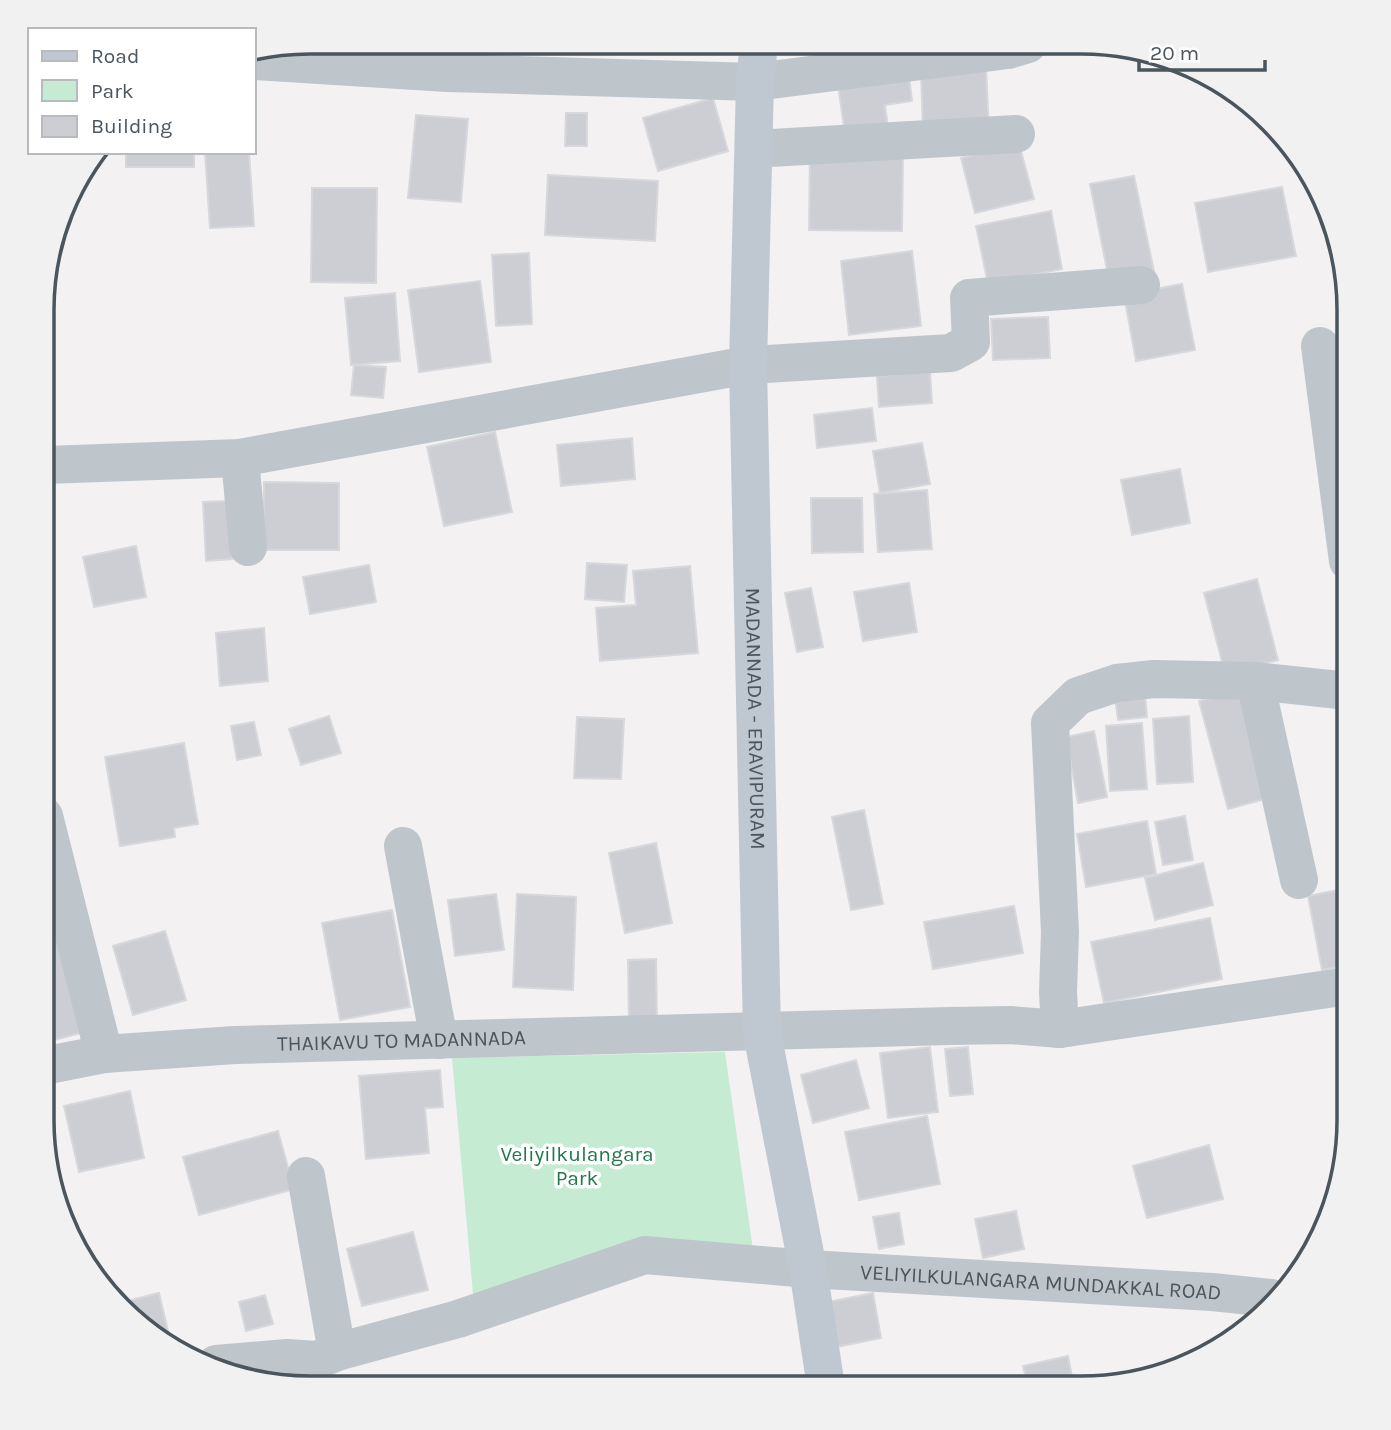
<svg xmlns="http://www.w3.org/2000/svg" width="1391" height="1430" viewBox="0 0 1391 1430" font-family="Karla,sans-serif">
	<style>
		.green { fill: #c5ecd3 }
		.building { fill: #ccced3; stroke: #d6d8dc; stroke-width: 2 }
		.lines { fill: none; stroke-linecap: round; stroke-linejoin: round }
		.street { stroke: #bec6cc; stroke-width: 38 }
		.secondary { stroke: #bfc8d0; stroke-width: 38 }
		.labels { text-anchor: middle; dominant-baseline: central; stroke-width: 7; stroke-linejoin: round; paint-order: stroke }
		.street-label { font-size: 21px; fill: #4b555d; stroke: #fff }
		.park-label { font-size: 21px; fill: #21784a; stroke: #fff }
		.rim { fill: none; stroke: #4b555d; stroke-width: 3.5 }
	</style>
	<rect width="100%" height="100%" fill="#f3f1f1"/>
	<path class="green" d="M725,1052L753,1250L473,1294L452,1058Z"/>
	<g class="building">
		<path d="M854,44H885V51L854,50Z"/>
		<path d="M908,68L912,101L885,105L888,128L845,134L837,78Z"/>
		<path d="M986,68L989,131L923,134L921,71Z"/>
		<path d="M713,98L728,151L658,171L643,118Z"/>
		<path d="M566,113H587V146H565Z"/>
		<path d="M416,115L468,119L461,202L408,198Z"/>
		<path d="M1019,144L1034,199L975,213L961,158Z"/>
		<path d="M810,150L903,151L902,231L809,230Z"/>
		<rect x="126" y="152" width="68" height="15"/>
		<path d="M205,152H249L254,226L210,228Z"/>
		<path d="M548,175L658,181L655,241L545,235Z"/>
		<path d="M1134,176L1155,276L1110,285L1090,184Z"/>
		<path d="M1282,187L1296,256L1208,272L1195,203Z"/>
		<path d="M312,188H377L376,283L311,282Z"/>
		<path d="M1051,211L1062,269L988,284L976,226Z"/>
		<path d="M912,251L921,326L849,335L841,261Z"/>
		<path d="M529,253L532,324L496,326L492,255Z"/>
		<path d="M480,281L491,362L419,372L408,290Z"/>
		<path d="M1182,284L1195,350L1136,361L1124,295Z"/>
		<path d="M395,293L400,361L351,365L345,298Z"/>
		<path d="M1048,317L1050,358L993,360L991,319Z"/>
		<path d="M354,365L386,367L383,398L351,395Z"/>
		<path d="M930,372L932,403L879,407L877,376Z"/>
		<path d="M872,408L876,441L817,448L814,415Z"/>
		<path d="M495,432L512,512L444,526L427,447Z"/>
		<path d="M632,438L635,479L561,486L557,445Z"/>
		<path d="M922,443L930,484L880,493L873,451Z"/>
		<path d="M1180,469L1190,523L1132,535L1121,480Z"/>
		<path d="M264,482L339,483V550H263Z"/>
		<path d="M927,490L932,549L878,552L874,494Z"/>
		<path d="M811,498H862L863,552L812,553Z"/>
		<path d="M229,501L232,559L206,561L203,502Z"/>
		<path d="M136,546L146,597L94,607L83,557Z"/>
		<path d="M587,563L627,565L624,602L585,599Z"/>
		<path d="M369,565L376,602L310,614L303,577Z"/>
		<path d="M690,566L698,653L600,661L596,608L636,605L633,571Z"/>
		<path d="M1257,579L1278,660L1225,673L1204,593Z"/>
		<path d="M909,583L917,632L863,641L854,592Z"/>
		<path d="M811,588L823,647L797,652L785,593Z"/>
		<path d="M264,628L268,681L220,686L216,633Z"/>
		<path d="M1245,690L1273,797L1228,809L1199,701Z"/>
		<path d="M1145,695L1147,717L1118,720L1115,697Z"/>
		<path d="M329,716L341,753L301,765L289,729Z"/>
		<path d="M1189,716L1193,782L1157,784L1153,719Z"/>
		<path d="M577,717L624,719L621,779L574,778Z"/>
		<path d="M254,722L261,755L237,760L231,726Z"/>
		<path d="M1142,723L1147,789L1110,791L1106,726Z"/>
		<path d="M1094,731L1107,797L1078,803L1066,737Z"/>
		<path d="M184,743L198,824L174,828L175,837L120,846L105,757Z"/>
		<path d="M864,810L883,904L851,910L832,817Z"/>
		<path d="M1185,816L1193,860L1163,865L1155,822Z"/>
		<path d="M1147,821L1156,874L1086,887L1077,834Z"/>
		<path d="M656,843L672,923L625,933L609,853Z"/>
		<path d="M1203,863L1213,905L1155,920L1145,878Z"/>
		<path d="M1348,888V965L1322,970L1308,896Z"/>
		<path d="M496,894L504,950L455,956L448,900Z"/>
		<path d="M517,894L576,897L573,990L513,987Z"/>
		<path d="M1014,906L1023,953L933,969L924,922Z"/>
		<path d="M392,910L410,1007L340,1020L322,923Z"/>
		<path d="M1210,918L1222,979L1104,1003L1091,942Z"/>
		<path d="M165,931L186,1000L133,1015L113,946Z"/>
		<path d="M67,935L92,1030L43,1043L44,941Z"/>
		<path d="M656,959L657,1025H629L628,960Z"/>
		<path d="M930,1047L938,1112L888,1118L880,1053Z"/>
		<path d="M968,1047L973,1094L950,1096L945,1049Z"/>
		<path d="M856,1060L869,1108L813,1123L801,1075Z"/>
		<path d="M440,1070L443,1107L425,1108L429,1153L366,1159L359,1076Z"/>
		<path d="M130,1091L144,1158L79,1172L64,1106Z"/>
		<path d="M927,1116L940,1184L859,1200L845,1132Z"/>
		<path d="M278,1131L294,1189L199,1215L183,1157Z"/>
		<path d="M1209,1145L1223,1199L1147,1218L1133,1166Z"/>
		<path d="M1016,1211L1024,1249L983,1258L975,1219Z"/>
		<path d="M899,1213L904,1244L879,1249L873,1217Z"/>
		<path d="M413,1232L428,1290L362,1306L347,1249Z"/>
		<path d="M159,1293L168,1331L157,1334L123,1302Z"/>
		<path d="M873,1293L881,1338L832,1348L823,1303Z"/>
		<path d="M265,1295L273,1324L246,1331L239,1302Z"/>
		<path d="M1068,1356L1074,1387H1028L1023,1366Z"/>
		<path d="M410,1378L413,1387H384Z"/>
	</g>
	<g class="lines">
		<g class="street">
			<path d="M254,61L447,73L755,82L1008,50L1028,44"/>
			<path d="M754,149L1016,134"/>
			<path d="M1320,346L1348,561"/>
			<path d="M240,458L248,547"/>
			<path d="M46,465L240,458L748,365L951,353L971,342L969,298L1141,285"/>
			<path d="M1255,681L1299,880"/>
			<path d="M44,816L104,1054"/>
			<path d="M403,846L439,1040"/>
			<path d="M1060,1029L1348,986"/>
			<path id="s1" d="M43,1066L104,1054L235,1045L950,1026L1010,1025L1060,1029L1058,992L1060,932L1050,723L1078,696L1117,683L1154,679L1255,681L1348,691"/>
			<path d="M306,1176L337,1352"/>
			<path d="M216,1364L287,1358L317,1360"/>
			<path id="s2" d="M300,1387L303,1376L317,1360L337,1352L458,1319L645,1255L808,1269L1212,1292L1271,1298"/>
		</g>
		<path class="secondary" id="s3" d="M759,43L755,82L748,365L762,1033L808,1269L826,1387"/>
	</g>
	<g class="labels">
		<g class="street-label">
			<text stroke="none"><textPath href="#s3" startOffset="676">MADANNADA - ERAVIPURAM</textPath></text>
			<text stroke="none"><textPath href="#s1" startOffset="360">THAIKAVU TO MADANNADA</textPath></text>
			<text stroke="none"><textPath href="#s2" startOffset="774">VELIYILKULANGARA MUNDAKKAL ROAD</textPath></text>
		</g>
		<g class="park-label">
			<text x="577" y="1154">Veliyilkulangara<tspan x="577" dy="24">Park</tspan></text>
		</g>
	</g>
	<path d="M0 0H1391V1430H0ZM310 54H1081A256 256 0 0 1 1337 310V1120A256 256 0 0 1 1081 1376H310A256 256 0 0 1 54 1120V310A256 256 0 0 1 310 54Z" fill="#f1f1f2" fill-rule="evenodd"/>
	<path class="rim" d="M310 54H1081A256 256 0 0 1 1337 310V1120A256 256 0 0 1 1081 1376H310A256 256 0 0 1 54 1120V310A256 256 0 0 1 310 54Z"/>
	<rect x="28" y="28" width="228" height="126" fill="#ffffff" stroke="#b7bbbe" stroke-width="2"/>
	<rect x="42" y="51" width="35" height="10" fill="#bfc8d0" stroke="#b7bbbe" stroke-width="2"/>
	<text x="91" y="63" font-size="21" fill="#4b555d">Road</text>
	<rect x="42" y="80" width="35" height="21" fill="#c5ecd3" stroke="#b7bbbe" stroke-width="2"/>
	<text x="91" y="98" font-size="21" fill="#4b555d">Park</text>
	<rect x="42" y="116" width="35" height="21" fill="#ccced3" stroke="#b7bbbe" stroke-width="2"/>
	<text x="91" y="133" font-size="21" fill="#4b555d">Building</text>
	<path d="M1139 60v10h126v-10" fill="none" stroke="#4b555d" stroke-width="3.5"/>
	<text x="1150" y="60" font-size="21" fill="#4b555d" stroke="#ffffff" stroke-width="5" paint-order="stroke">20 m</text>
</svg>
